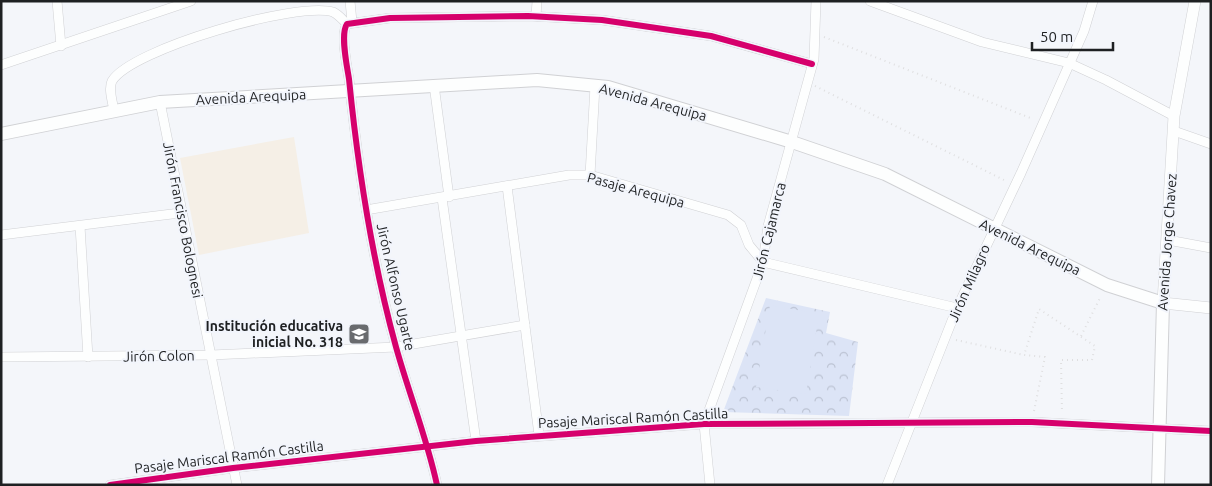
<svg xmlns="http://www.w3.org/2000/svg" width="1212" height="486" viewBox="0 0 1212 486" font-family="Ubuntu,sans-serif">
	<style>
		.education { fill: #f5efe6 }
		.forest { fill: url(#forest-crowns) }
		.pitch { fill: #dce4f6 }
		.lines { fill: none; stroke-linecap: round; stroke-linejoin: round }
		.minor-casing { stroke: #d0d1d4; stroke-width: 10 }
		.tertiary-casing { stroke: #d0d1d4; stroke-width: 12 }
		.secondary-casing { stroke: #d0d1d4; stroke-width: 14 }
		.path { stroke: #dfdfe0; stroke-width: 2; stroke-dasharray: 1 4; stroke-linecap: butt }
		.minor { stroke: #fdfefe; stroke-width: 9 }
		.tertiary { stroke: #fdfefe; stroke-width: 11 }
		.secondary { stroke: #fdfefe; stroke-width: 12 }
		.cycleway-casing { stroke: #f2f5fc; stroke-width: 9 }
		.cycleway { stroke: #d6006c; stroke-width: 6 }
		.labels { text-anchor: middle; dominant-baseline: central; stroke-width: 4; stroke-linejoin: round; paint-order: stroke }
		.street-label { font-size: 14px; fill: #1e2022; stroke: #f2f5fc }
		.poi-label { font-size: 14px; font-weight: bold; fill: #1e2022; stroke: #f2f5fc; text-anchor: end }
	</style>
	<defs>
		<pattern id="forest-crowns" width="20" height="18" patternUnits="userSpaceOnUse" patternTransform="scale(1.25)"><rect width="20" height="18" fill="#dce4f6"/><path d="M2 6a3 3 0 1 1 6 0M12 15a3 3 0 1 1 6 0" fill="none" stroke="#bcc3d3"/></pattern>
	</defs>
	<rect width="100%" height="100%" fill="#f4f6fa"/>
	<path class="education" d="M294,137L309,233L199,255L180,158Z"/>
	<path class="forest" d="M766,298L830,312L826,333L858,342L849,416L723,412Z"/>
	<path class="pitch" d="M770,305L819,314L806,394L756,387Z"/>
	<g class="lines">
		<g class="minor-casing">
			<g id="minor">
				<path d="M57,1L61,46"/>
				<path d="M350,1L352,22"/>
				<path d="M870,1L982,42L1069,63L1106,80L1174,116"/>
				<path d="M536,16L537,1"/>
				<path d="M1,65L191,1"/>
				<path d="M434,85L449,197"/>
				<path d="M160,102L237,485"/>
				<path d="M114,111C113,103 108,89 112,81C131,49 298,1 333,12C338,14 343,20 347,24"/>
				<path d="M1174,131L1211,144"/>
				<path d="M590,175L595,86"/>
				<path d="M507,186L539,435"/>
				<path d="M442,198L476,441"/>
				<path d="M366,210L569,175H590L728,215L741,225L749,245L763,262L957,308"/>
				<path d="M80,226L88,357"/>
				<path d="M1,235L180,213"/>
				<path d="M1168,240L1211,248"/>
				<path d="M1,357L211,355L396,347L525,325"/>
				<path d="M110,485L233,468L476,441L704,424L1032,422L1211,431"/>
				<path d="M437,485C427,438 409,394 396,347C372,260 358,169 349,79C347,66 340,34 347,24L390,18L528,16L602,20L711,36L812,64"/>
				<path d="M710,485L704,424L763,262L768,226L814,59L816,1"/>
				<path d="M887,485L957,308L1021,173L1084,31L1093,1"/>
			</g>
		</g>
		<g class="tertiary-casing">
			<path id="tertiary" d="M1195,1L1174,116L1163,303L1211,308"/>
		</g>
		<g class="secondary-casing">
			<path id="secondary" d="M1,134L160,102L537,80L608,87L792,142L885,174L1107,285L1163,303L1158,485"/>
		</g>
		<g class="path">
			<path d="M824,37L1033,119"/>
			<path d="M815,86L1006,181"/>
			<path d="M1081,336L1101,296"/>
			<path d="M956,340L1024,355"/>
			<path d="M1034,411L1045,357L1024,355L1039,309L1095,346L1092,360H1061L1062,413"/>
		</g>
		<use href="#minor" class="minor"/>
		<use href="#tertiary" class="tertiary"/>
		<use href="#secondary" class="secondary"/>
		<g class="cycleway-casing">
			<g id="cycleway">
				<path d="M110,485L233,468L476,441L704,424L1032,422L1211,431"/>
				<path d="M437,485C427,438 409,394 396,347C372,260 358,169 349,79C347,66 340,34 347,24L390,18L528,16L602,20L711,36L812,64"/>
			</g>
		</g>
		<use href="#cycleway" class="cycleway"/>
	</g>
	<defs>
		<g id="school-square" transform="scale(1.125)"><rect x="-9" y="-9" width="18" height="18" rx="4" fill="#696b6e" stroke="#f2f5fc"/><path d="M0-5L7-2L0 1L-7-2ZM-4 1L0 2.5L4 1V4Q0 6-4 4Z" fill="#fff"/></g>
	</defs>
	<g fill-rule="evenodd">
		<use href="#school-square" x="359" y="334"/>
	</g>
	<g class="labels">
		<g class="street-label">
			<text transform="translate(251 97) rotate(-3)">Avenida Arequipa</text>
			<text transform="translate(653 102) rotate(15)">Avenida Arequipa</text>
			<text transform="translate(636 190) rotate(15)">Pasaje Arequipa</text>
			<text transform="translate(183 220) rotate(79)">Jirón Francisco Bolognesi</text>
			<text transform="translate(769 231) rotate(-76)">Jirón Cajamarca</text>
			<text transform="translate(1167 242) rotate(-86)">Avenida Jorge Chavez</text>
			<text transform="translate(1030 247) rotate(26)">Avenida Arequipa</text>
			<text transform="translate(969 283) rotate(-66)">Jirón Milagro</text>
			<text transform="translate(396 287) rotate(77)">Jirón Alfonso Ugarte</text>
			<text transform="translate(159 356) rotate(-1)">Jirón Colon</text>
			<text transform="translate(633 418) rotate(-3)">Pasaje Mariscal Ramón Castilla</text>
			<text transform="translate(229 457) rotate(-7)">Pasaje Mariscal Ramón Castilla</text>
		</g>
		<g class="poi-label">
			<text x="343" y="326">Institución educativa<tspan x="343" dy="16">inicial No. 318</tspan></text>
		</g>
	</g>
	<rect width="1212" height="486" fill="none" stroke="#1e2022" stroke-width="5"/>
	<path d="M1032 42v8h81v-8" fill="none" stroke="#1e2022" stroke-width="2.5"/>
	<text x="1040" y="42" font-size="15" fill="#1e2022" stroke="#f2f5fc" stroke-width="4" paint-order="stroke">50 m</text>
</svg>
